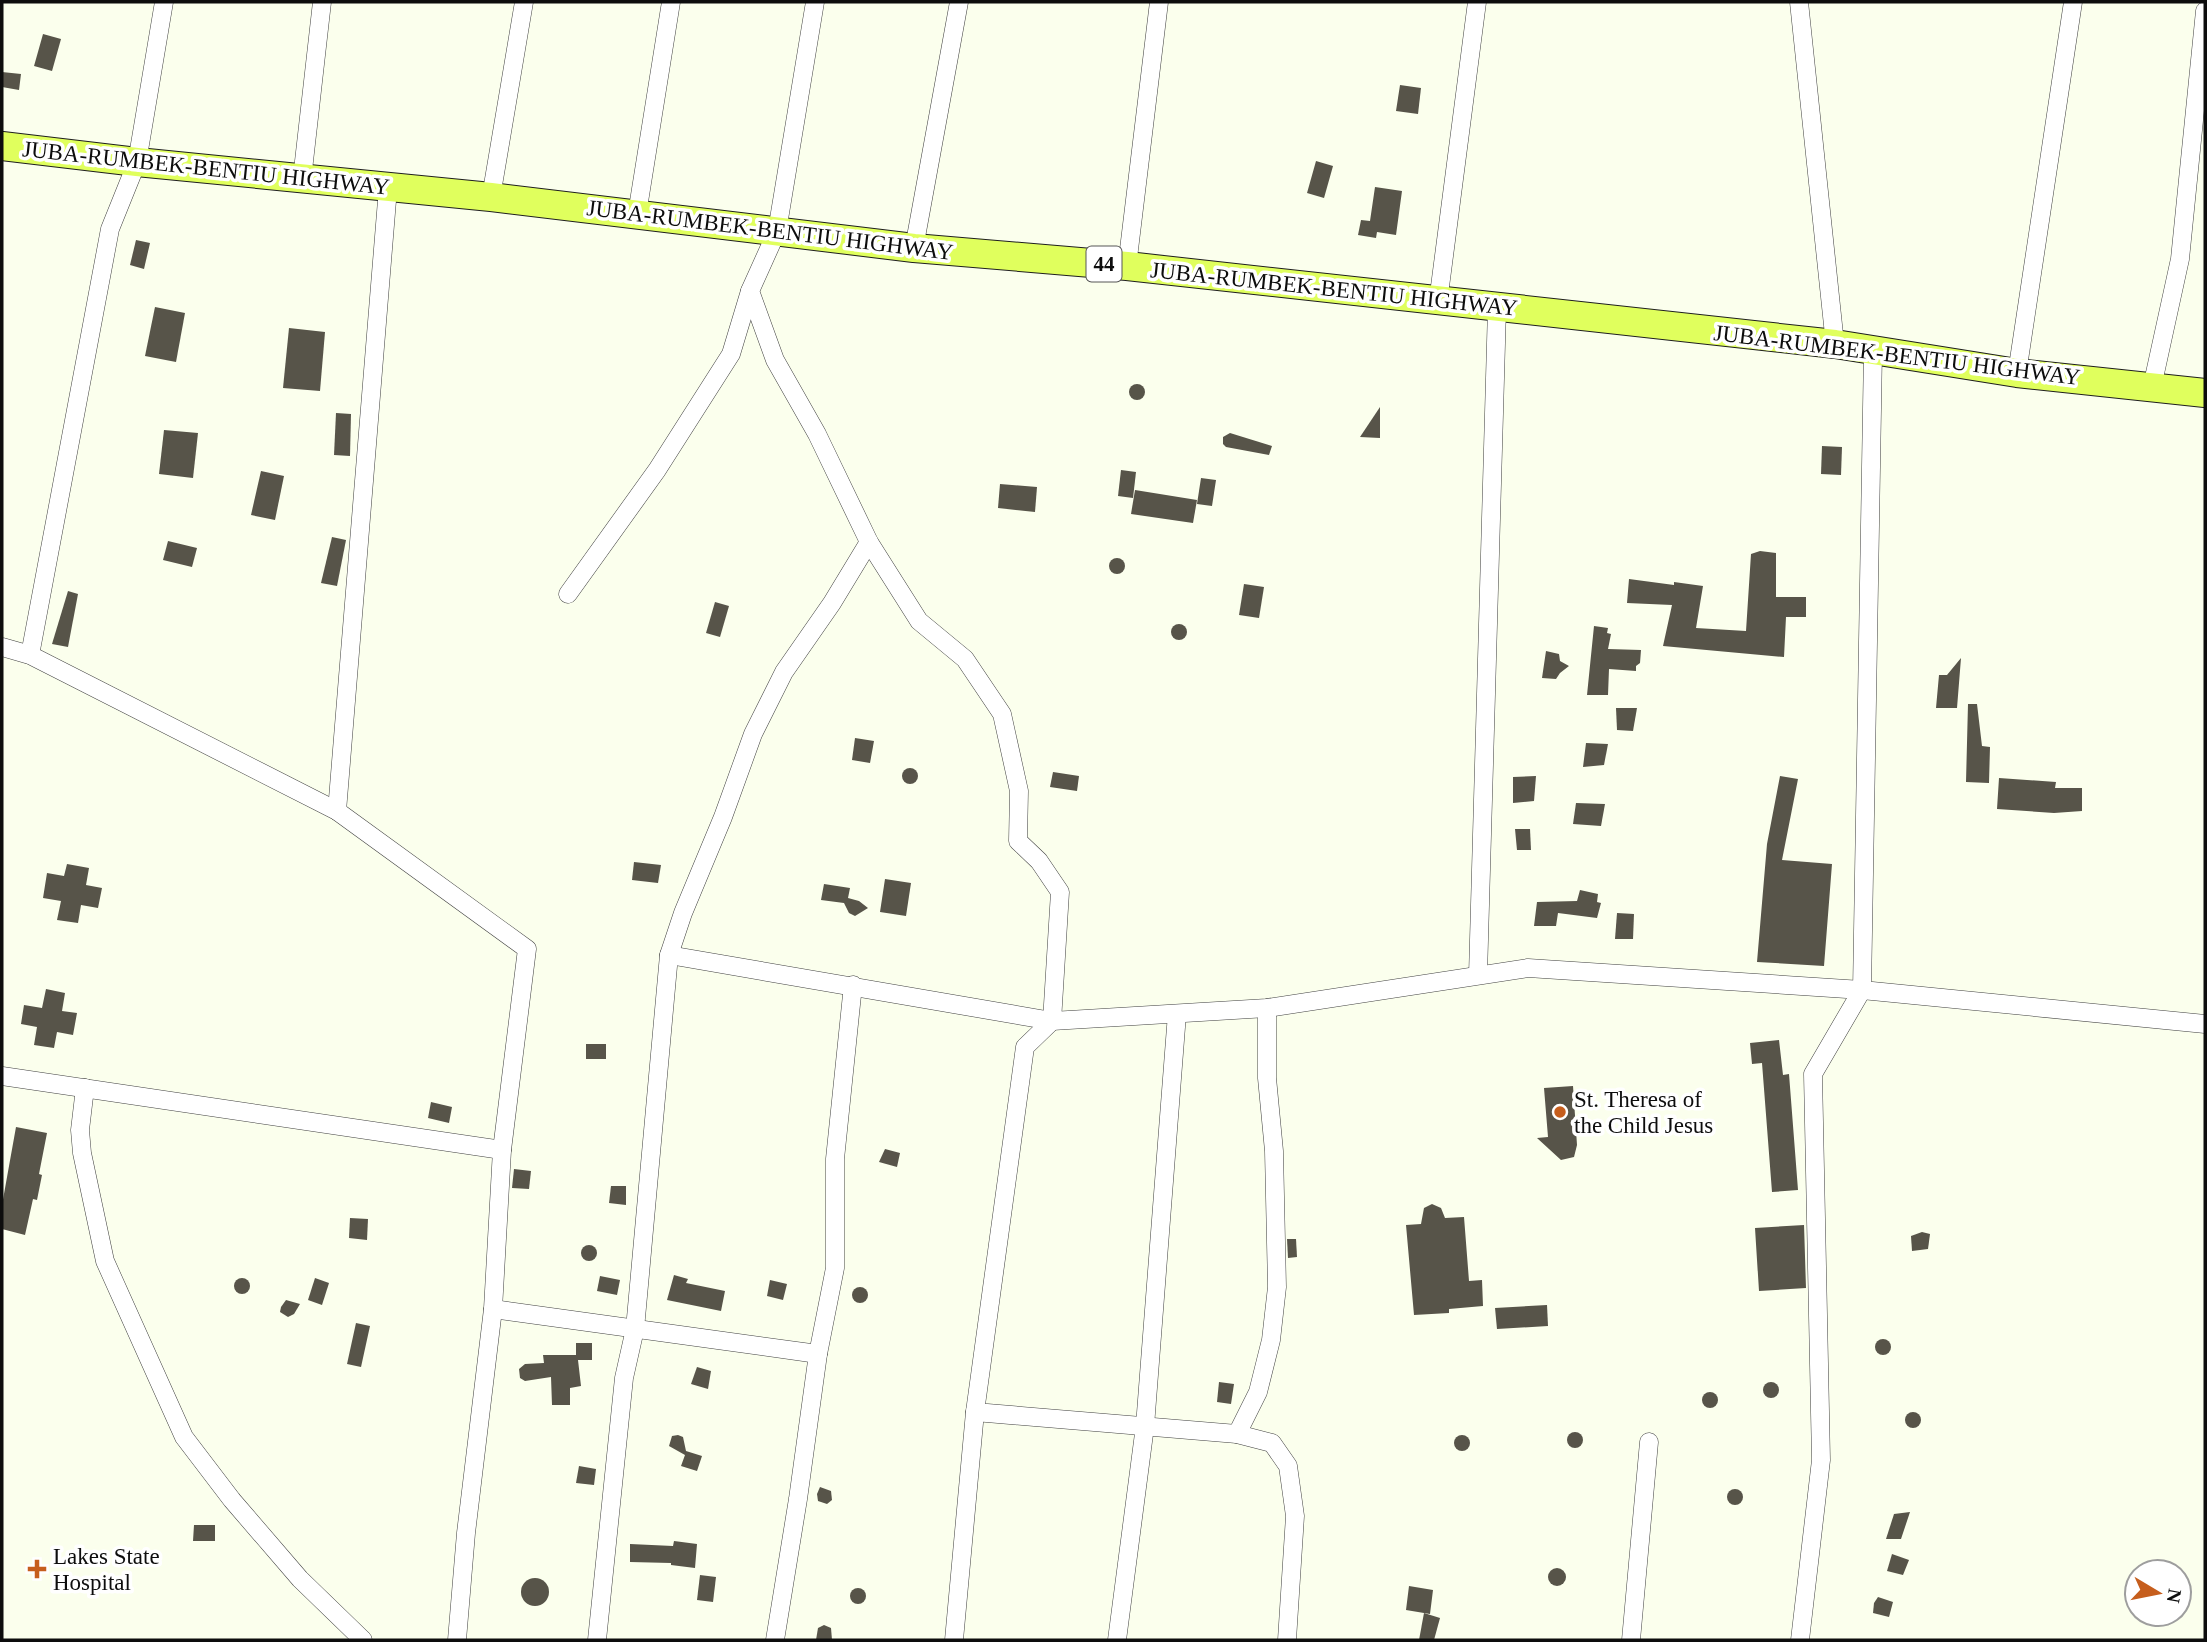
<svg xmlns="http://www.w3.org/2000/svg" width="2207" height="1642" viewBox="0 0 2207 1642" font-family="Georgia,serif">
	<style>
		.building { fill: #575449 }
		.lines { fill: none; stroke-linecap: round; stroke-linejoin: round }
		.minor-casing { stroke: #404040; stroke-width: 19 }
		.primary-casing { stroke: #1e1e1e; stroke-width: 30 }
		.minor { stroke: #fff; stroke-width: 18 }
		.primary { stroke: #e0ff5d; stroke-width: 28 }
		.poi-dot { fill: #c65e1d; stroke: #fff; stroke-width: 2.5 }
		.labels { text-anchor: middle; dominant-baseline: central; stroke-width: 7; stroke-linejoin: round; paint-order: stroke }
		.shield { fill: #fff; stroke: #565656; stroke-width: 2 }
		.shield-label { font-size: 21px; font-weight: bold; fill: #0d0d0d }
		.street-label { font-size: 23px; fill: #0d0d0d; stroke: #fff }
		.poi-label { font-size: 23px; fill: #0d0d0d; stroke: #fff; text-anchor: start }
	</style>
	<rect width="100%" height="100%" fill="#fbffed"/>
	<g class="building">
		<path d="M43,34L61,39L52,71L34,66Z"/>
		<path d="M2,72L21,74L19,90L2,87Z"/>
		<path d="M1400,85L1421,88L1418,114L1396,111Z"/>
		<path d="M1316,161L1333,166L1324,198L1307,193Z"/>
		<path d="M1375,187L1402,191L1396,235L1377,232L1376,238L1358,235L1361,220L1370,221Z"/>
		<path d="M136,240L150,243L144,269L130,265Z"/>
		<path d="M155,307L185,313L176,362L145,356Z"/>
		<path d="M289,328L325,332L320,391L283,388Z"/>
		<circle cx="1137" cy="392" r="8"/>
		<path d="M1380,407V438L1360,437Z"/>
		<path d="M336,413L351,414L350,456L334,455Z"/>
		<path d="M164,430L198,433L193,478L159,474Z"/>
		<path d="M1230,433L1272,446L1269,455L1226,447L1223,444V437Z"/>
		<path d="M1822,446L1842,447L1841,475L1821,474Z"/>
		<path d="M1121,470L1136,472L1133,498L1118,496Z"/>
		<path d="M261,471L284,476L275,520L251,515Z"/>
		<path d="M1201,478L1216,480L1212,506L1197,504Z"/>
		<path d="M1000,484L1037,487L1035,512L998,508Z"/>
		<path d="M1135,490L1197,500L1193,523L1131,514Z"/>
		<path d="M332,537L346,540L337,586L321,583Z"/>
		<path d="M168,541L197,548L192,567L163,560Z"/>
		<path d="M1760,551L1776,553V597H1806V617H1786L1784,657L1663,646L1672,605L1627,603L1629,579L1674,585V582L1703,586L1696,628L1746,631L1751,554Z"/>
		<circle cx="1117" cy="566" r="8"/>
		<path d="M1244,584L1264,587L1259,618L1239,615Z"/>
		<path d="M68,591L78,594L68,647L52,644Z"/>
		<path d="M715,602L729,606L720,637L706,633Z"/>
		<circle cx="1179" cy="632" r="8"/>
		<path d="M1594,626L1608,628L1607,633L1611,634L1608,649L1641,650L1640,663L1636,666V671L1609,669L1608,695H1587Z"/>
		<path d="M1546,651L1559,654L1560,661L1569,666L1560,673L1556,679L1542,678Z"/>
		<path d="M1961,658L1957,708H1936L1939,675H1947Z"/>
		<path d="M1968,704H1977L1982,746L1990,747L1989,783L1966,782Z"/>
		<path d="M1616,708H1637L1633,731L1617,730Z"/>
		<path d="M855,738L874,741L870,763L852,760Z"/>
		<path d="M1586,743L1608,744L1604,765L1583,767Z"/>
		<circle cx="910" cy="776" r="8"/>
		<path d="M1053,772L1079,776L1077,791L1050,787Z"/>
		<path d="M1536,776L1534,801L1513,803V777Z"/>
		<path d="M1780,776L1798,779L1782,860L1832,864L1824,966L1757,962L1767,844Z"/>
		<path d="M1999,778L2056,782L2055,788H2082V811L2054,813L1997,809Z"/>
		<path d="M1576,803L1605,804L1601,826L1573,824Z"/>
		<path d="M1515,829H1530L1531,850H1517Z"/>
		<path d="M634,862L661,865L658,883L632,880Z"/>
		<path d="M67,864L89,868L86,885L102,888L98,908L81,905L78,923L57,920L61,901L43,898L47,873L64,876Z"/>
		<path d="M885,879L911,883L906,916L880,912Z"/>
		<path d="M824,884L850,888L848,898L859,901L868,908L855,916L849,913L844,903L821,900Z"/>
		<path d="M1580,890L1598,894L1597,902L1601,903L1597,918L1558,913L1556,926H1534L1537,902L1577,901Z"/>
		<path d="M1617,913L1634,914L1633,939H1615Z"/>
		<path d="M46,989L65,993L62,1011L77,1013L73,1035L57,1032L54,1048L34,1045L37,1027L21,1024L24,1005L42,1008Z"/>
		<path d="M1779,1040L1783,1075L1789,1074L1798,1190L1772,1192L1762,1063L1752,1064L1750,1043Z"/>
		<rect x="586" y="1044" width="20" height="15"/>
		<path d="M1573,1086L1577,1145L1574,1157L1561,1160L1537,1138L1548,1137L1544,1088Z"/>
		<path d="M431,1102L452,1107L449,1123L428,1118Z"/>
		<path d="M16,1127L47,1133L39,1174L42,1175L37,1200L33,1199L25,1235L2,1229V1205Z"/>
		<path d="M885,1149L900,1153L897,1167L879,1162Z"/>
		<path d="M514,1169L531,1171L529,1189L512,1188Z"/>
		<path d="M611,1186H626V1205L609,1203Z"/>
		<path d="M1432,1204L1441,1208L1445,1218L1464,1217L1469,1281L1482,1280L1483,1306L1449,1309V1313L1414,1315L1406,1225L1421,1224L1424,1208Z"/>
		<path d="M350,1218L368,1219L367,1240L349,1238Z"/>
		<path d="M1804,1225L1806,1288L1759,1291L1755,1228Z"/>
		<path d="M1922,1232L1930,1234L1928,1249L1912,1251L1911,1236Z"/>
		<path d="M1287,1239H1296L1297,1257L1288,1258Z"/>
		<circle cx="589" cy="1253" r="8"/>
		<path d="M674,1275L688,1279L686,1283L725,1291L721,1311L667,1300Z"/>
		<path d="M600,1276L620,1280L617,1295L597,1291Z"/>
		<path d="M315,1278L329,1283L322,1305L308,1300Z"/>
		<circle cx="242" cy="1286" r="8"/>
		<path d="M770,1280L787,1284L783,1300L767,1296Z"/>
		<circle cx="860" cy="1295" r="8"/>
		<path d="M286,1300L300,1304L294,1314L288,1317L280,1312L281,1307Z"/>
		<path d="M1547,1305L1548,1326L1497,1329L1495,1308Z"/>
		<path d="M356,1323L370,1326L361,1367L347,1364Z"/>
		<circle cx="1883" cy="1347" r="8"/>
		<path d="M576,1343H592V1360H578L581,1386L570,1388V1405H552L551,1377L525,1381L520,1378L519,1369L525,1364L544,1363L543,1355H576Z"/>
		<path d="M697,1367L711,1371L708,1389L691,1384Z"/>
		<path d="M1219,1382L1234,1384L1231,1404L1217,1402Z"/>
		<circle cx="1771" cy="1390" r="8"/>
		<circle cx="1710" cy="1400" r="8"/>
		<circle cx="1913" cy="1420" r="8"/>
		<circle cx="1575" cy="1440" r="8"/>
		<path d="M678,1435L683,1437L686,1451L702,1456L697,1471L681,1466L685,1455L669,1446L672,1436Z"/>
		<circle cx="1462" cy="1443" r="8"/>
		<path d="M579,1466L596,1469L594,1485L576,1483Z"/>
		<path d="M820,1487L831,1491L832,1500L827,1504L818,1501L817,1494Z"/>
		<circle cx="1735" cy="1497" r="8"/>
		<path d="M1910,1512L1901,1539H1886L1894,1514Z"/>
		<path d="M194,1525H215V1541H193Z"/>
		<path d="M674,1541L697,1544L695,1568L671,1565V1563L630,1562V1544L673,1546Z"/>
		<path d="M1892,1554L1909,1560L1903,1575L1887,1571Z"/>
		<circle cx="1557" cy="1577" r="9"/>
		<path d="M700,1575L716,1577L713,1602L697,1600Z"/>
		<circle cx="535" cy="1592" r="14"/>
		<path d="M1409,1586L1433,1590L1430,1614L1406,1610Z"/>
		<circle cx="858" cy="1596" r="8"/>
		<path d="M1878,1597L1893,1602L1889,1617L1873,1613L1874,1603Z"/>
		<path d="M1424,1613L1440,1618L1434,1640H1419Z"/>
		<path d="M824,1625L831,1628L832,1640H816L818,1628Z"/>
	</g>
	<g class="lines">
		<g class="minor-casing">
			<g id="minor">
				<path d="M815,2L777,231L750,291L775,360L817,434L869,542L919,621L965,659L1002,714L1019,791L1018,841L1039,861L1060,892L1052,1021L1025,1047L975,1412L1237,1434L1272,1443L1288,1466L1295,1516L1287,1640"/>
				<path d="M1799,2L1835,344"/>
				<path d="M302,179L322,2"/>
				<path d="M491,197L524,2"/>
				<path d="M637,214L671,2"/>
				<path d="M914,248L959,2"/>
				<path d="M1127,266L1159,2"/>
				<path d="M1438,302L1477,2"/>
				<path d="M2017,373L2073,2"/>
				<path d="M2152,387L2180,259L2205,11"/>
				<path d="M568,594L657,470L731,354L750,291"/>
				<path d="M2,647L30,655L337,811L527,949L502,1150L493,1309L466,1533L457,1640"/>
				<path d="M30,655L110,229L137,162L164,2"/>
				<path d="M337,811L388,188"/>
				<path d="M669,955L1052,1021L1267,1008L1528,968L1862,990L2205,1024"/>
				<path d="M1478,975L1497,308"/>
				<path d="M2,1076L502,1150"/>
				<path d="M85,1088L80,1130L82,1153L105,1261L184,1437L232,1500L300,1579L363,1640"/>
				<path d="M493,1309L818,1354"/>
				<path d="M1237,1434L1258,1392L1271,1340L1277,1287L1274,1151L1267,1078V1008"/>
				<path d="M597,1640L624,1378L635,1329L669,955L683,913L723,817L753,734L784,672L832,603L869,542"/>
				<path d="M775,1640L798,1499L818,1354L835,1268V1159L853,985"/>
				<path d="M954,1640L975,1412"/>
				<path d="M1117,1640L1145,1426L1177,1014"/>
				<path d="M1631,1640L1649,1442"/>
				<path d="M1800,1640L1821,1460L1813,1074L1862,990L1873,351"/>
			</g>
		</g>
		<g class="primary-casing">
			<path id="primary" d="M2,146L137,162L491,197L914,248L1127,266L1835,344L2017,373L2205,393"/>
		</g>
		<use href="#minor" class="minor"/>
		<use href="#primary" class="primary"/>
	</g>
	<g class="poi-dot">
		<circle cx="1560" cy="1112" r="7"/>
		<path d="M33.5 1558.5h7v7h7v7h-7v7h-7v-7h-7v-7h7z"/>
	</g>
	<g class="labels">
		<rect class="shield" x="1086.5" y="246.5" width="35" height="35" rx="5"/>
		<g class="shield-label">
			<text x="1104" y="264">44</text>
		</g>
		<g class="street-label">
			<text transform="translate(206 168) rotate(6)">JUBA-RUMBEK-BENTIU HIGHWAY</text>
			<text transform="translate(770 230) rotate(7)">JUBA-RUMBEK-BENTIU HIGHWAY</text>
			<text transform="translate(1334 289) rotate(6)">JUBA-RUMBEK-BENTIU HIGHWAY</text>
			<text transform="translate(1897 355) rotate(7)">JUBA-RUMBEK-BENTIU HIGHWAY</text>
		</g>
		<g class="poi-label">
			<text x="1574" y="1099">St. Theresa of<tspan x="1574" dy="26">the Child Jesus</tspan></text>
			<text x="53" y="1556">Lakes State<tspan x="53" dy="26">Hospital</tspan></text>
		</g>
	</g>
	<rect width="2207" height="1642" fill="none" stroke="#0d0d0d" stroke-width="7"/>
	<g transform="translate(2158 1593) rotate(100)"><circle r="33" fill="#ffffff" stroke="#9e9e9e" stroke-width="2"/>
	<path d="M0-5L12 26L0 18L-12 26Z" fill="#c65e1d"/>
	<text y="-10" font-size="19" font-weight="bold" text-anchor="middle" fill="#0d0d0d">N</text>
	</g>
</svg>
